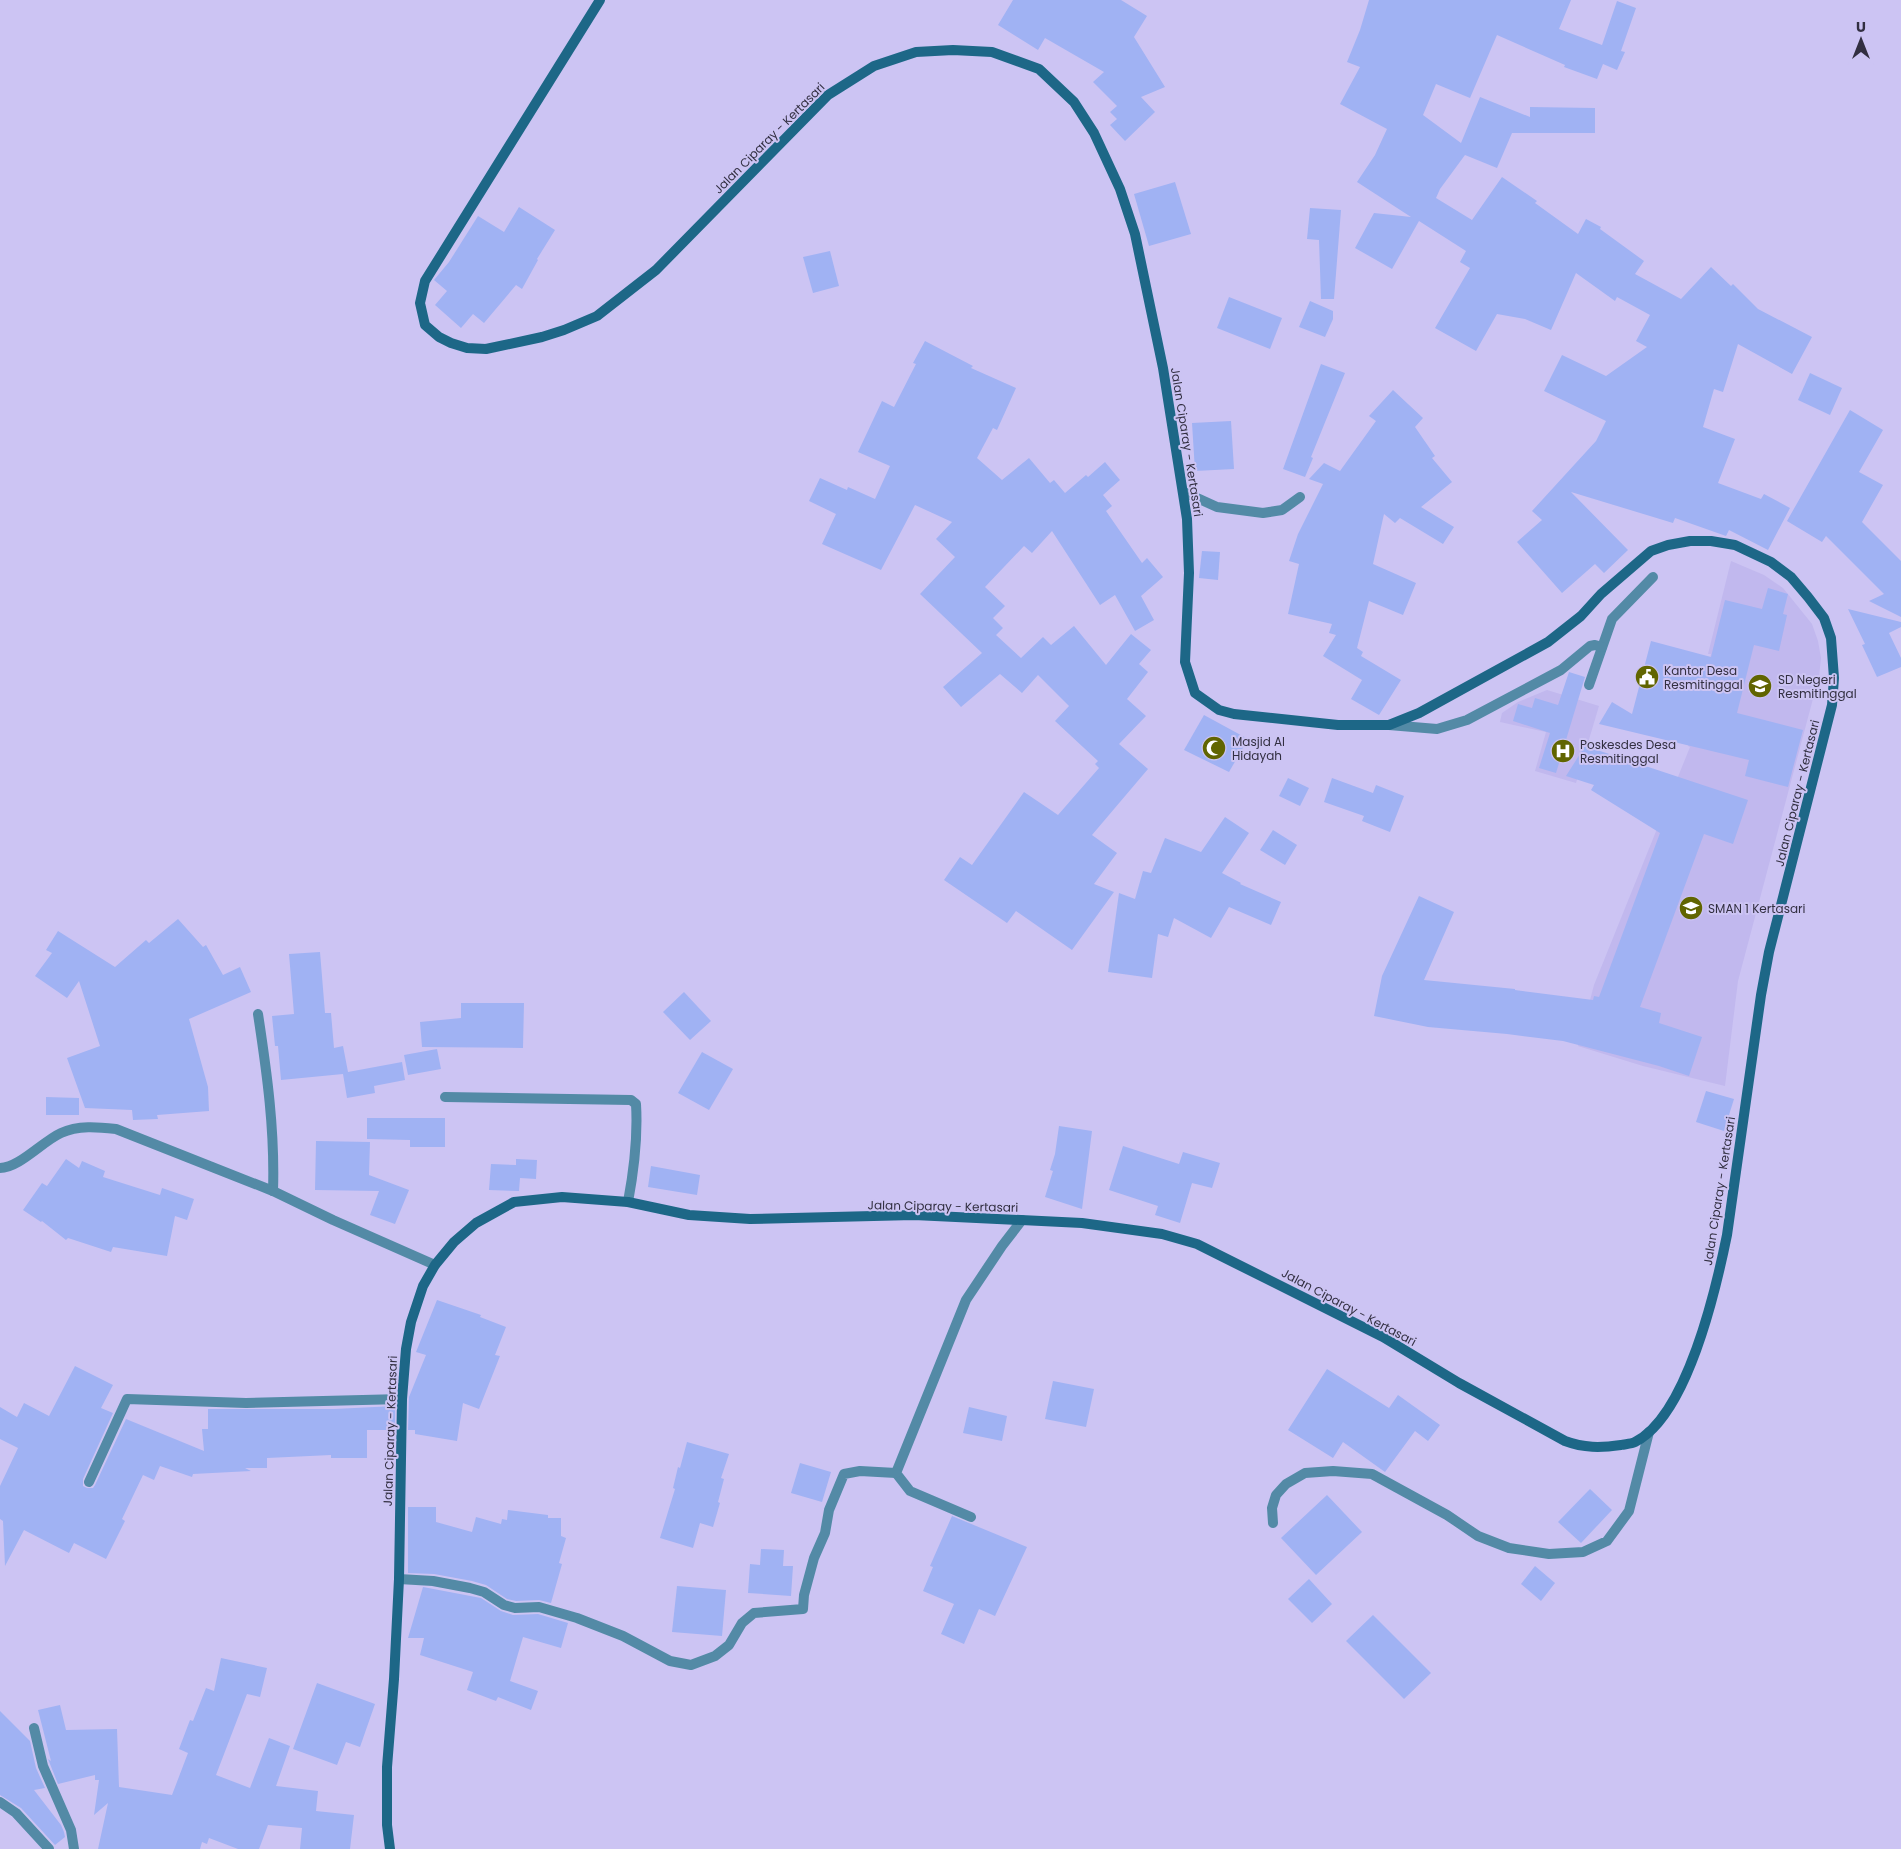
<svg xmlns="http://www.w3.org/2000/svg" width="1901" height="1849" viewBox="0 0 1901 1849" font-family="Poppins,sans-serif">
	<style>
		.built { fill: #c1b8ee }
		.building { fill: #a0b2f3 }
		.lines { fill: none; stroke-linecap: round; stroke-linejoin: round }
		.lane { stroke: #538aa6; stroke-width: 10 }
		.street { stroke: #538aa6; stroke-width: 10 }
		.secondary { stroke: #1d6787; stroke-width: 10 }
		.labels { text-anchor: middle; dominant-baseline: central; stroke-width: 4; stroke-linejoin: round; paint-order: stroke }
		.street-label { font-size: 12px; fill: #322f41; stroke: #ccc4f3 }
		.poi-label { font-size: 12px; fill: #322f41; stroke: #ccc4f3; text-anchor: start }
	</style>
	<rect width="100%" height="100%" fill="#ccc4f3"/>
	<g class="built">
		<path d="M1731,561L1764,575L1783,588L1812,624L1818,641L1821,658L1819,677L1814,695L1738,981L1725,1086L1643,1066L1578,1046L1594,985L1690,747L1688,746L1711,654H1708Z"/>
		<path d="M1547,690L1599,706L1576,783L1535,771L1546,732L1500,722L1502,713L1518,702Z"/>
	</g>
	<g class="building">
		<path d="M1013,0H1121L1147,16L1134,37L1165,87L1141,97L1155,112L1125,141L1110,125L1117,119L1110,112L1117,106L1093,82L1104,72L1045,38L1038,50L998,25Z"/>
		<path d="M1369,0H1571L1559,29L1602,45L1617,1L1636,8L1621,51L1625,52L1617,70L1603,64L1597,79L1564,67L1565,65L1497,35L1470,98L1436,84L1423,115L1461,143L1480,97L1530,117V107L1595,108V133H1512L1497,168L1465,155L1440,189L1436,198L1472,220L1502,177L1537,201L1535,203L1578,234L1586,219L1601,227L1600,229L1644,261L1635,274L1681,299L1711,267L1731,286L1733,284L1758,309L1812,337L1792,374L1738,344L1723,392L1714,389L1703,427L1735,439L1718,483L1761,499L1764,494L1790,508L1768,550L1729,530L1726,536L1675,518L1673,523L1571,492L1628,550L1604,573L1595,564L1562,593L1517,542L1542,520L1532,511L1596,441L1606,421L1544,391L1562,355L1606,376L1647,347L1636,341L1650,315L1617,297L1615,301L1576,273L1551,330L1525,319L1497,314L1476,351L1435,328L1470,268L1460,262L1466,251L1419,221L1392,269L1355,248L1374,213L1411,217L1357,182L1375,155L1387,129L1340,104L1360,67L1347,62L1360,30Z"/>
		<path d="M1175,182L1191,234L1149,246L1134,194Z"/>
		<path d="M519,207L555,230L537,259L538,260L522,289L516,285L484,323L473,314L461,328L435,305L447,291L434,280L449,262L478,216L504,232Z"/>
		<path d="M1310,208L1341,210L1334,299H1321L1319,240L1307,239Z"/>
		<path d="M830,251L839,286L813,293L803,257Z"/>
		<path d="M1229,297L1282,318L1270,349L1217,328Z"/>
		<path d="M1310,301L1333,311V319L1325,337L1299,327Z"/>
		<path d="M925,341L973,366L971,368L1016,388L997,430L993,428L977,458L1002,480L1029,458L1050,483L1054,480L1065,493L1086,475L1088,477L1105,462L1120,480L1103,495L1112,506L1106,511L1142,563L1147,558L1163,577L1141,596L1154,620L1135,631L1115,595L1100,605L1052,531L1032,553L1024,546L985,587L1005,606L993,618L1003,628L996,635L1021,658L1043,637L1051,645L1074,626L1106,665L1131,634L1151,650L1139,664L1148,672L1127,699L1146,716L1119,744L1148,769L1092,835L1117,853L1094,884L1114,892L1072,950L1016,911L1007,923L944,880L960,857L972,865L1024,792L1058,815L1099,768L1095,764L1098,761L1055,721L1069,706L1038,675L1022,693L1000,674L961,707L943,687L982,653L920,594L955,557L936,539L952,522L915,505L881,570L822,544L836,514L809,501L820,478L847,490L848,487L875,499L890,466L858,452L882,401L894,407L916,364L913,363Z"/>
		<path d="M1321,364L1345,373L1311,457L1313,458L1305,477L1283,469Z"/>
		<path d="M1810,373L1842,388L1830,415L1798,400Z"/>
		<path d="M1393,390L1423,418L1415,427L1435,456L1432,458L1452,482L1421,507L1454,527L1443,544L1400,518L1395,523L1384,514L1373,564L1416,583L1403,615L1369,601L1357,648L1363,652L1361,656L1401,680L1379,715L1351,699L1362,680L1323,656L1336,635L1329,633L1332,624L1288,614L1299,564L1289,561L1298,534L1323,484L1309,479L1324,463L1340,471L1376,421L1369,416Z"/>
		<path d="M1850,410L1883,430L1859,472L1883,485L1862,522L1901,561V617L1869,601L1884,594L1826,536L1822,542L1787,521Z"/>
		<path d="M1231,421L1234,469L1195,471L1192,423Z"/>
		<path d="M1202,551L1220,552L1218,580L1199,578Z"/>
		<path d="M1768,588L1788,594L1783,614L1787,615L1779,651L1754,645L1737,713L1803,730L1788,787L1745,776L1749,760L1599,724L1612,702L1632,714L1651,641L1711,657L1725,600L1762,609Z"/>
		<path d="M1848,609L1901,622V627L1889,633L1901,658V667L1877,677L1862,645L1865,644Z"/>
		<path d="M1569,672L1585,677L1556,773L1539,768L1550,733L1513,721L1518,704L1532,708L1535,698L1558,705Z"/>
		<path d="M1204,715L1248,739L1229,772L1184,750Z"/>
		<path d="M1585,746L1748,800L1733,844L1704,834L1640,1007L1661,1013L1659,1023L1702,1037L1689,1076L1659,1066L1563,1041L1507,1034L1428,1027L1374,1016L1382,976L1419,896L1454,912L1424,980L1515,989V990L1593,1000L1594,996L1599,997L1660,833L1591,790L1594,785L1566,776Z"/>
		<path d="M1288,778L1309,788L1300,806L1279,796Z"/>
		<path d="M1332,778L1373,793L1376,785L1404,796L1390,832L1362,821L1364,816L1324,802Z"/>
		<path d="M1225,817L1249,833L1222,873L1241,883L1240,884L1281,902L1271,925L1229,907L1211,938L1174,918L1168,937L1158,934L1152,978L1108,972L1119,893L1135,899L1143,871L1151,873L1165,838L1201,852Z"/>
		<path d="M1273,830L1297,845L1285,865L1260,850Z"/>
		<path d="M178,919L203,947L206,945L223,975L240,967L251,992L189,1019L208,1087L209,1111L157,1115L158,1119L133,1120L132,1110L85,1108L67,1058L100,1046L79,981L67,998L35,976L52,953L46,950L58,931L115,967L146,940L149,943Z"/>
		<path d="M320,952L325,1013H331L334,1048L343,1046L348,1072L402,1062L405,1080L374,1086L375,1093L347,1098L343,1074L281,1080L278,1046H275L272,1016L294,1014L289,954Z"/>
		<path d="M684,992L711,1021L690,1040L663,1012Z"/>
		<path d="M461,1003H524L523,1048L422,1047L420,1022L461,1018Z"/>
		<path d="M437,1049L441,1069L408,1075L404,1055Z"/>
		<path d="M702,1052L733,1069L709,1110L678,1093Z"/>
		<path d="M1706,1091L1734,1099L1724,1131L1696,1122Z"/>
		<path d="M46,1097L79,1098V1115H46Z"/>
		<path d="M367,1118H445V1147H410V1140L367,1139Z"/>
		<path d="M1059,1126L1092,1131L1082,1209L1045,1197L1053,1171L1050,1170L1055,1154Z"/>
		<path d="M316,1141L370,1142L369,1175L409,1190L395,1224L370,1215L379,1191L315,1190Z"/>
		<path d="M1123,1146L1179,1164L1183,1152L1220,1163L1212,1188L1192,1183L1180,1223L1155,1215L1158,1206L1109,1190Z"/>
		<path d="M66,1159L79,1168L82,1161L105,1171L103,1177L160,1195L162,1188L194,1199L187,1220L175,1216L167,1256L113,1247L111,1252L68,1238L66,1240L42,1221L41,1222L23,1210L42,1183L47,1186Z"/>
		<path d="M516,1159L537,1160L536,1179L520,1178L519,1191L489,1190L491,1164L516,1165Z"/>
		<path d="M651,1166L700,1175L697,1195L648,1187Z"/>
		<path d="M437,1300L481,1315L480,1317L506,1327L495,1355L500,1356L479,1409L463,1403L457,1441L415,1434V1430H408L409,1397L426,1355L416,1352Z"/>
		<path d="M75,1366L113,1385L101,1408L113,1413L83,1479V1486L87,1488H93L95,1485L126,1419L204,1451L202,1429H208V1409H334L395,1406V1430H367V1458H331V1455L267,1458V1468H245L251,1471L193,1474L192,1477L160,1466L154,1480L143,1475L122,1519L125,1521L106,1559L74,1543L69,1553L24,1530L5,1566L3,1521L0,1519V1486L18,1448L0,1439V1407L17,1417L24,1403L49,1416Z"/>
		<path d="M1327,1369L1389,1408L1398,1395L1440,1425L1428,1441L1415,1431L1385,1472L1343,1442L1333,1458L1288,1430Z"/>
		<path d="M1053,1381L1094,1389L1086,1427L1045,1419Z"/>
		<path d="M969,1407L1007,1416L1002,1441L963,1433Z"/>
		<path d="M687,1442L729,1454L721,1478L724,1479L718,1502L720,1503L713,1527L700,1523L693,1548L660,1538L675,1489L673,1488L678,1467L680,1468Z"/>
		<path d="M800,1463L831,1472L822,1502L791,1493Z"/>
		<path d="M1590,1489L1612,1510L1581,1543L1558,1522Z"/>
		<path d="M1327,1495L1362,1532L1316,1575L1281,1538Z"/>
		<path d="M408,1507H436V1522L472,1532L476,1517L501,1524L502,1519L507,1520L508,1510L548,1515V1518H561V1536L566,1538L559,1563L562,1564L551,1603L539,1600L516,1601L507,1599L486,1585L472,1581L434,1574L408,1573Z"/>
		<path d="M952,1516L1027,1547L995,1616L979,1609L964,1644L941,1634L954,1604L923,1591L933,1567L930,1566Z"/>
		<path d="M761,1549L784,1550L783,1566H793L791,1596L748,1593L750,1564L760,1565Z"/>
		<path d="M1535,1566L1555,1583L1541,1601L1521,1584Z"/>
		<path d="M1309,1579L1332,1604L1312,1623L1288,1599Z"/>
		<path d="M677,1586L726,1590L722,1636L672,1632Z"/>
		<path d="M423,1587L481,1598L501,1611L513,1615L538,1614L568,1623L561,1648L523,1637L510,1681L538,1691L531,1710L498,1697L496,1701L467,1690L473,1672L420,1655L424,1638H408Z"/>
		<path d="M1373,1615L1431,1673L1404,1699L1346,1641Z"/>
		<path d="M221,1658L267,1668L260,1697L247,1694L216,1775L250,1788L269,1738L290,1746L276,1786L318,1791L316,1811L354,1815L350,1849H300L302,1828L268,1825L259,1849H238L209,1838L207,1844L202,1842L200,1849H98L108,1803L94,1815L99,1780H95V1775L58,1784L48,1759L51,1761L38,1710L60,1705L66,1730L117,1729L119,1787L172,1795L188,1753L179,1749L190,1720L193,1721L206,1688L214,1691Z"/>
		<path d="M317,1683L375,1704L360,1747L346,1742L337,1765L293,1749Z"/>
		<path d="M0,1711L30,1741L36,1768L45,1788L34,1790L61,1825L64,1832L65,1837L55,1845L21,1808L0,1795Z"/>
	</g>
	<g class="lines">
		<g class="lane">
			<path d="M1589,685L1612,619L1653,577"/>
			<path d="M1389,725L1437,729L1467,720L1561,670L1590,646L1595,645L1602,647"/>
		</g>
		<g class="street">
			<path d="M1184,492L1217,507L1263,513L1282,510L1300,497"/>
			<path d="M258,1014C267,1073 275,1131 273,1191"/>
			<path d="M445,1097L631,1100L636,1104C638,1137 634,1170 628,1202"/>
			<path d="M0,1168C19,1168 43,1141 61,1133C78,1125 98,1127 116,1129L273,1191L333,1220L435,1265"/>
			<path d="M89,1482L127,1399L246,1403L402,1399"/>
			<path d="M971,1517L910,1491L896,1473L966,1300L1002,1246L1022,1220"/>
			<path d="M1273,1523L1272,1508L1276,1495L1286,1484L1305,1473L1333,1471L1372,1474L1447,1515L1478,1536L1509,1548L1549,1554L1583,1552L1607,1541L1629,1511L1649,1432"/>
			<path d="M399,1579L433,1581L470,1588L484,1592L504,1605L515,1608L539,1607L577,1618L623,1636L670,1661L691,1665L715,1656L729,1645L742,1623L754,1613L803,1609L804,1595L814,1558L825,1533L829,1510L844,1474L860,1471L896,1473"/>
			<path d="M34,1728L43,1766L71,1830L74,1849"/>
			<path d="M0,1802L16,1813L49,1849"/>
		</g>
		<path class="secondary" d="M390,1849L387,1825V1767L394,1679L399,1579L402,1399L406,1349L411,1322L423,1286L435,1265L454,1242L476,1223L514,1202L562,1197L628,1202L689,1215L750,1219L914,1215L1082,1223L1162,1234L1197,1244L1383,1337L1459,1383L1565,1441C1584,1448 1600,1448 1621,1445C1625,1444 1631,1444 1635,1442C1687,1416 1716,1289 1727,1235L1761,995L1769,952L1832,705L1834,678L1831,638L1824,618L1808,597L1791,577L1771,562L1735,545L1711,541H1690L1668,545L1651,551L1601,594L1581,616L1548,642L1419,713L1389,725H1338L1234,714L1219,710L1195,693L1185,662L1189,573L1187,519L1163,368L1135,234L1120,189L1094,133L1074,102L1039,69L992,52L953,50L916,52L874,66L828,95L656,270L597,316L564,330L542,337L486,349L467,348L451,343L439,337L425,325L420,303L425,281L600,0"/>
	</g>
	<defs>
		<g id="civic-disc" transform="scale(1.25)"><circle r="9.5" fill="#616500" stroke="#ccc4f3"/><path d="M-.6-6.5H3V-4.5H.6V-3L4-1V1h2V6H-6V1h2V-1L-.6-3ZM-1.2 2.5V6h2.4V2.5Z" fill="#fff"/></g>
		<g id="school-disc" transform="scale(1.25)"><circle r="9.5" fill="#616500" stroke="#ccc4f3"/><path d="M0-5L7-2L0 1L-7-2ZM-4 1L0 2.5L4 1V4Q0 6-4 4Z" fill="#fff"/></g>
		<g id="mosque-disc" transform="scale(1.25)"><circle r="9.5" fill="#616500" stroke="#ccc4f3"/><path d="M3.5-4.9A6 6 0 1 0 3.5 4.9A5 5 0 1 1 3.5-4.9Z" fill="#fff"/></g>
		<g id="hospital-disc" transform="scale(1.25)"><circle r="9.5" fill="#616500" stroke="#ccc4f3"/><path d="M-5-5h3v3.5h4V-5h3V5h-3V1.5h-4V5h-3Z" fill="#fff"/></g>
	</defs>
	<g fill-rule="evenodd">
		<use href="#civic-disc" x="1647" y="677"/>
		<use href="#school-disc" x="1760" y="686"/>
		<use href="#mosque-disc" x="1214" y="748"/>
		<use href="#hospital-disc" x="1563" y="751"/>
		<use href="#school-disc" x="1691" y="908"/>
	</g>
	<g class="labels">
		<g class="street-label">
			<text transform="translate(769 138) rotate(-45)">Jalan Ciparay - Kertasari</text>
			<text transform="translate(1187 442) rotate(81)">Jalan Ciparay - Kertasari</text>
			<text transform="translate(1797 793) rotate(-76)">Jalan Ciparay - Kertasari</text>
			<text transform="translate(1719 1191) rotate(-81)">Jalan Ciparay - Kertasari</text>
			<text transform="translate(943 1206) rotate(1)">Jalan Ciparay - Kertasari</text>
			<text transform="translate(1349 1307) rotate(28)">Jalan Ciparay - Kertasari</text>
			<text transform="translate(390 1431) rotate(-88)">Jalan Ciparay - Kertasari</text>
		</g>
		<g class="poi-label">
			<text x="1664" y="670">Kantor Desa<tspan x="1664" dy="14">Resmitinggal</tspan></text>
			<text x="1778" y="679">SD Negeri<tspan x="1778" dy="14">Resmitinggal</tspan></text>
			<text x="1232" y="741">Masjid Al<tspan x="1232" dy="14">Hidayah</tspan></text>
			<text x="1580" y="744">Poskesdes Desa<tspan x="1580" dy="14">Resmitinggal</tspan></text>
			<text x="1708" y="908">SMAN 1 Kertasari</text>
		</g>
	</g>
	<g transform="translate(1861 40)" stroke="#ccc4f3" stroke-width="4" paint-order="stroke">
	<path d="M0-4L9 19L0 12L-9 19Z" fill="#322f41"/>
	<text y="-8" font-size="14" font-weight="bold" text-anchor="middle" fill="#322f41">U</text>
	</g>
</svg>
